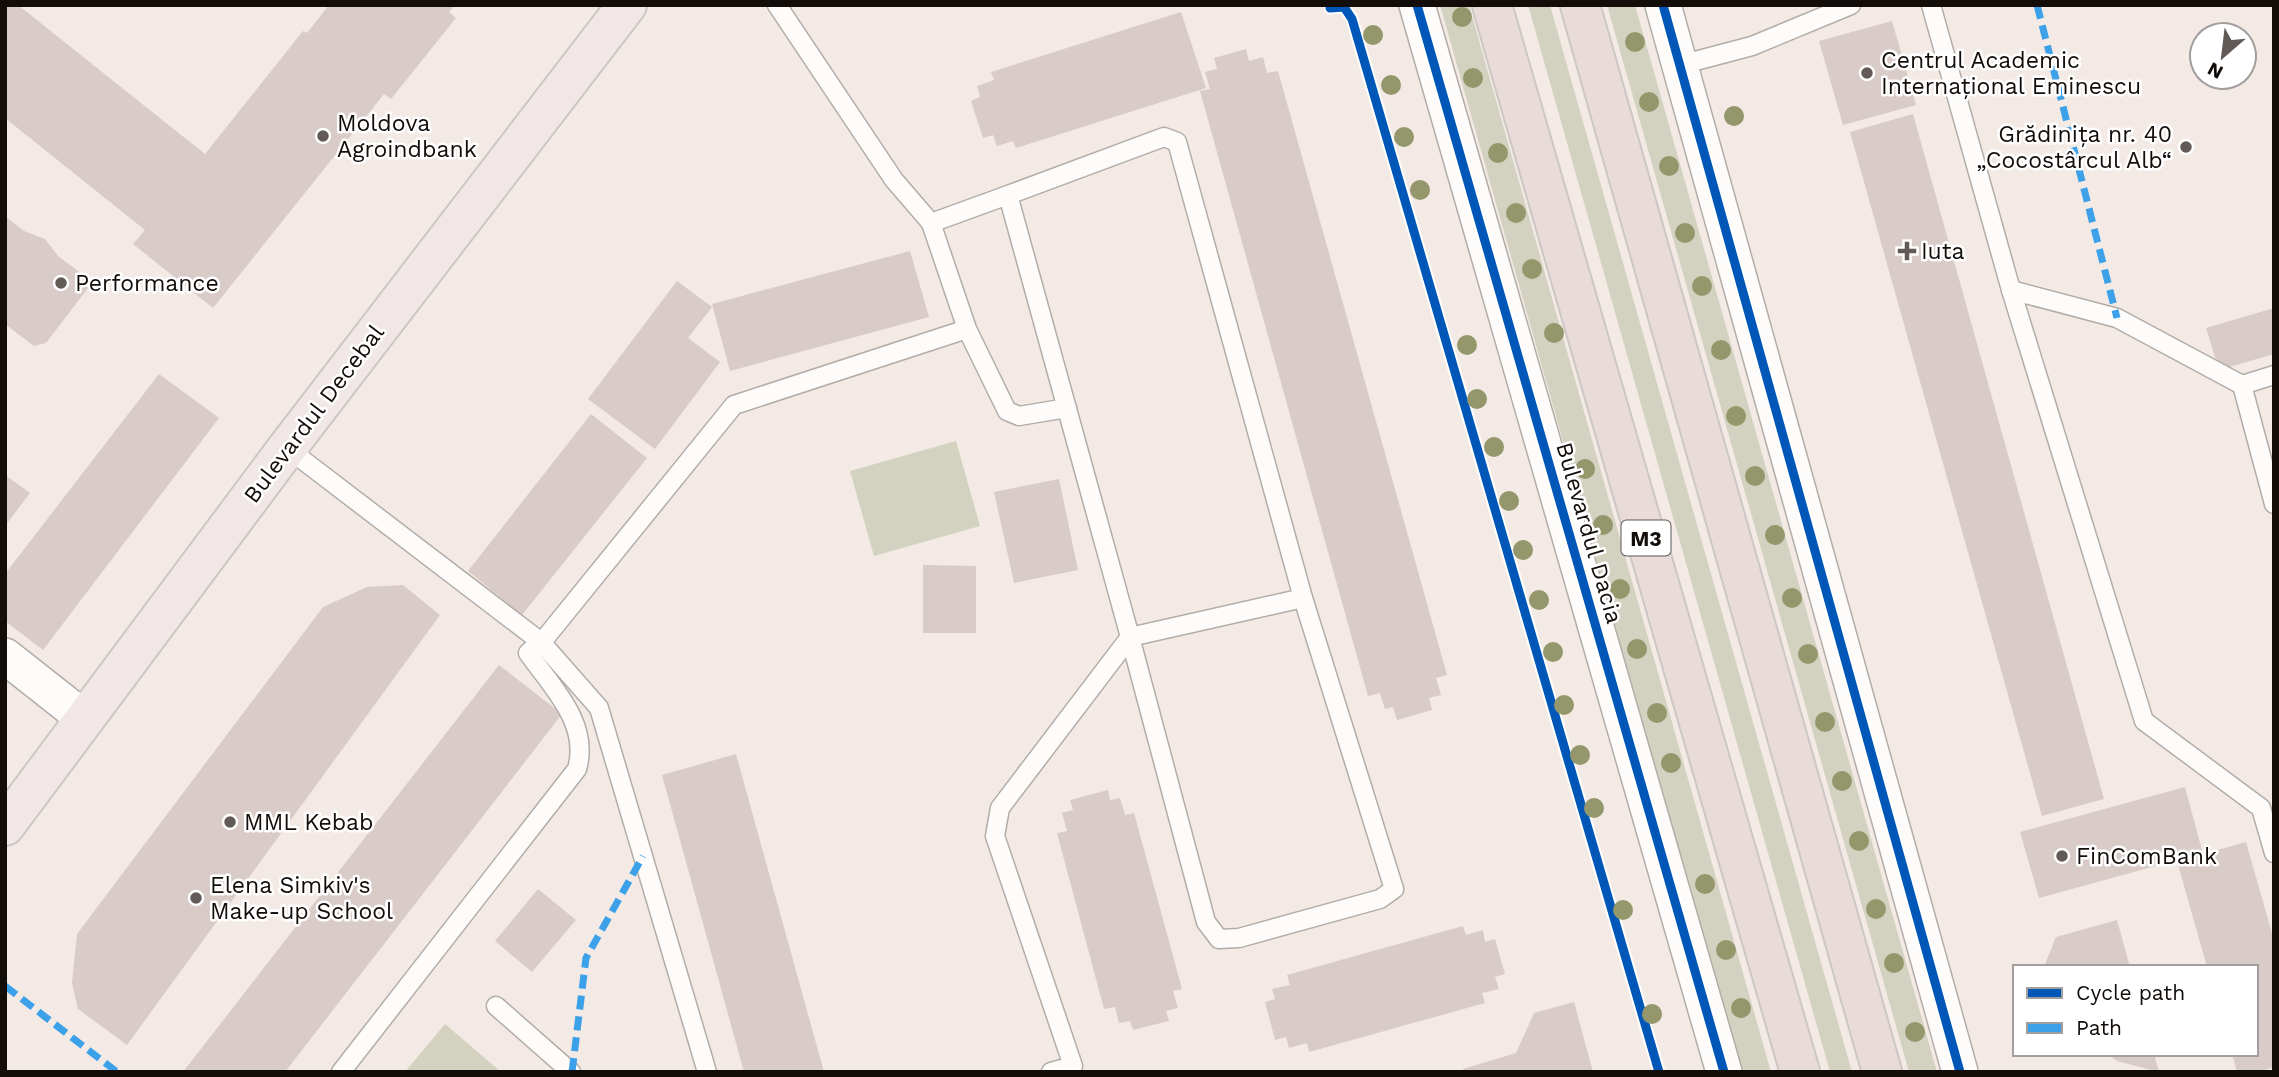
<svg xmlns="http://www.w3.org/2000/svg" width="2279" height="1077" viewBox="0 0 2279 1077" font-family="'Work Sans',sans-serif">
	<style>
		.green { fill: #d3d2c0 }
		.building { fill: #d9cbc7 }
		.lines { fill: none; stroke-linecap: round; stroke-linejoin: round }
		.lane-casing { stroke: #b3aca7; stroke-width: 21 }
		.street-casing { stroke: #b3aca7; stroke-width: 38 }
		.primary-casing { stroke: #ccc7c4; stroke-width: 42 }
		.highway-casing { stroke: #ccc7c4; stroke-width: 42 }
		.lane { stroke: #fdfcfb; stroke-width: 18 }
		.street { stroke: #fdfcfb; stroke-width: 35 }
		.primary { stroke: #f1e7e7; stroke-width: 38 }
		.highway { stroke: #e9dbda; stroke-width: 38 }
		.quiet { stroke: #3da1e9; stroke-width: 7; stroke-dasharray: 14 7; stroke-linecap: butt }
		.cycleway-casing { stroke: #fff; stroke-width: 13 }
		.cycleway { stroke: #0057b8; stroke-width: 9 }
		.tree { fill: #94966b }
		.poi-dot { fill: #615a57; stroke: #fff; stroke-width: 2.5 }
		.labels { text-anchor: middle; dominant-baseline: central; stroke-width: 5; stroke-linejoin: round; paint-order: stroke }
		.shield { fill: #fff; stroke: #5a5654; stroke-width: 2 }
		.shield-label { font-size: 21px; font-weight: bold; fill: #130d0a }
		.poi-label { font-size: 23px; fill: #130d0a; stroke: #fff; text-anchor: start }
		.street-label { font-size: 23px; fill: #130d0a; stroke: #fff }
	</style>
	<rect width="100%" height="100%" fill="#f3eae5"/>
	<g class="green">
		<path d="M1440,5H1469L1771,1072H1741Z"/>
		<path d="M1528,5H1550L1852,1072H1830Z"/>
		<path d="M1607,5H1635L1937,1072H1909Z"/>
		<path d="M956,441L980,526L874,556L850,471Z"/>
		<path d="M445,1024L501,1072H405Z"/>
	</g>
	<g class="building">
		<path d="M5,5H18L205,154L303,31L307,33L329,5H455L449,12L456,18L391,99L384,94L213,308L133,244L145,230L5,118Z"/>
		<path d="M1181,12L1206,88L1016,148L1013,141L997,146L993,135L983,138L971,101L980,97L977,86L994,80L991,72Z"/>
		<path d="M1892,21L1916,105L1843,125L1819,41Z"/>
		<path d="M1246,49L1249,61L1263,57L1267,73L1278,71L1447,675L1436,678L1441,695L1429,698L1432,710L1397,720L1393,707L1385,709L1380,693L1368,696L1200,91L1210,89L1205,72L1217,69L1214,58Z"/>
		<path d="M1913,114L2104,799L2042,816L1850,132Z"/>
		<path d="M5,216L24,231L45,239L58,256L86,277L84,282L88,288L46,343L34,346L5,324Z"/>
		<path d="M910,251L929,317L730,371L712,304Z"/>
		<path d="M677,281L712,307L688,338L720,362L655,449L588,399Z"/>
		<path d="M2274,308V354L2219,370L2206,328Z"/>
		<path d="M159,374L219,418L43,650L5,621V574Z"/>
		<path d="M591,414L647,458L522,615L468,571Z"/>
		<path d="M5,475L30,493L5,526Z"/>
		<path d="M1059,479L1078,570L1014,583L994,492Z"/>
		<path d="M923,565L976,566V633H923Z"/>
		<path d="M403,585L440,615L127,1045L78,1009L72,983L77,934L323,607L367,587Z"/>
		<path d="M499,665L562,714L285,1072H183Z"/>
		<path d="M736,754L824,1072H744L662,775Z"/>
		<path d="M2185,787L2203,854L2246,842L2274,940V1067L2259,1072H2237L2232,1054H2256V967H2207L2177,861L2196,855L2039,898L2020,832Z"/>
		<path d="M1108,790L1110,800L1120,798L1125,815L1134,813L1182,989L1173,991L1178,1008L1166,1011L1169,1021L1133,1030L1130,1021L1119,1023L1115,1007L1104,1009L1057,833L1067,831L1062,813L1073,810L1070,800Z"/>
		<path d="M538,889L576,920L532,972L495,941Z"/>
		<path d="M2117,920L2130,967H2044L2056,937Z"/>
		<path d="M1463,926L1466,935L1483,930L1485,942L1495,939L1505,974L1495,977L1499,989L1482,993L1485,1003L1309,1052L1307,1043L1289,1048L1286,1037L1275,1040L1265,1002L1275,999L1272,989L1290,985L1287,975Z"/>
		<path d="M1574,1002L1593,1072H1464L1463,1069L1516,1053L1534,1013Z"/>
		<path d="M2108,1054H2154L2159,1072L2117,1061Z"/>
	</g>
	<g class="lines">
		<g class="lane-casing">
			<g id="lane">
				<path d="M777,5L894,180L931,223L1008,195L1130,637L1000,808L995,836L1073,1066L1051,1072"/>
				<path d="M1931,5L2011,290L2144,721L2261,808L2274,853"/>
				<path d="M1680,65L1752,46L1851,5"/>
				<path d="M1008,195L1164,137L1177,142L1303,598"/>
				<path d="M931,223L967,329L1007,411L1019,416L1067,408"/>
				<path d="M2011,290L2117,318L2242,385L2274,375"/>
				<path d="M2242,385L2274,504"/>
				<path d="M287,448L541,642L599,708L707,1072"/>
				<path d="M1303,598L1394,889L1380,899L1239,938L1219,939L1206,922L1130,637Z"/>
				<path d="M496,1006L571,1072"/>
				<path d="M341,1072L577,769C590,724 553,688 528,653L546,637L734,405L967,329"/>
			</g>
		</g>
		<g class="street-casing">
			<g id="street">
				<path d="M1417,5L1724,1072"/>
				<path d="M1663,5L1960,1072"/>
				<path d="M5,656L85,719"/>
			</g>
		</g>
		<g class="primary-casing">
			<path id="primary" d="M5,826L287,448L627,5"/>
		</g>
		<g class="highway-casing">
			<g id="highway">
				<path d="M1492,5L1800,1072"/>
				<path d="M1580,5L1882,1072"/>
			</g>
		</g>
		<use href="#lane" class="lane"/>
		<use href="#street" class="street"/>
		<use href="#primary" class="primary"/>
		<use href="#highway" class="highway"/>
		<g class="quiet">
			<path d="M2037,5L2117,318"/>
			<path d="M5,986L117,1072"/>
			<path d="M572,1072L586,958L643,856"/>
		</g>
		<g class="cycleway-casing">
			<g id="cycleway">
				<path d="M1417,5L1724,1072"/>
				<path d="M1663,5L1960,1072"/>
				<path d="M1330,8L1344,7L1352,19L1659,1072"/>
			</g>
		</g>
		<use href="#cycleway" class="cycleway"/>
	</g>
	<g class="tree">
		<circle cx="1462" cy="17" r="10"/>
		<circle cx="1373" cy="35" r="10"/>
		<circle cx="1635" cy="42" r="10"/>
		<circle cx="1473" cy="78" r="10"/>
		<circle cx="1391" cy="85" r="10"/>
		<circle cx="1649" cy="102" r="10"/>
		<circle cx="1734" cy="116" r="10"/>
		<circle cx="1404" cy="137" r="10"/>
		<circle cx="1498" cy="153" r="10"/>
		<circle cx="1669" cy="166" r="10"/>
		<circle cx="1420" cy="190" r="10"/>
		<circle cx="1516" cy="213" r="10"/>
		<circle cx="1685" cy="233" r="10"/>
		<circle cx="1532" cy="269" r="10"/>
		<circle cx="1702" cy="286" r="10"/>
		<circle cx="1554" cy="333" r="10"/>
		<circle cx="1467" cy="345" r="10"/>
		<circle cx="1721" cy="350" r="10"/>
		<circle cx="1477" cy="399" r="10"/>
		<circle cx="1736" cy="416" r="10"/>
		<circle cx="1494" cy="447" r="10"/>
		<circle cx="1585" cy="469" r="10"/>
		<circle cx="1755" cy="476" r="10"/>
		<circle cx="1509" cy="501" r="10"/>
		<circle cx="1603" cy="525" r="10"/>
		<circle cx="1775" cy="535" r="10"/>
		<circle cx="1523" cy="550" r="10"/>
		<circle cx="1620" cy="589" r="10"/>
		<circle cx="1792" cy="598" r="10"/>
		<circle cx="1539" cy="600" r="10"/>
		<circle cx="1637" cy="649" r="10"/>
		<circle cx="1553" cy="652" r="10"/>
		<circle cx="1808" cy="654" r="10"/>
		<circle cx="1564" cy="705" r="10"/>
		<circle cx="1657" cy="713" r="10"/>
		<circle cx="1825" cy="722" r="10"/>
		<circle cx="1580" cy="755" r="10"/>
		<circle cx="1671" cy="763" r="10"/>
		<circle cx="1842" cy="781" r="10"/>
		<circle cx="1594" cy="808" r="10"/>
		<circle cx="1859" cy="841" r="10"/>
		<circle cx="1705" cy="884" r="10"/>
		<circle cx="1876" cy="909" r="10"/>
		<circle cx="1623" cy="910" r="10"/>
		<circle cx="1726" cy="950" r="10"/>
		<circle cx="1894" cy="963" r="10"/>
		<circle cx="1741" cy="1008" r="10"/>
		<circle cx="1652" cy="1014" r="10"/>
		<circle cx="1915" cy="1032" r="10"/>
	</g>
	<g class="poi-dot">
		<circle cx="1867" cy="73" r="7"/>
		<circle cx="323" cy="136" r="7"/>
		<circle cx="2186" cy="147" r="7"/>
		<path d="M1903.5 240.5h7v7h7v7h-7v7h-7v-7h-7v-7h7z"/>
		<circle cx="61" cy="283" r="7"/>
		<circle cx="230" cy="822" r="7"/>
		<circle cx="2062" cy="856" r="7"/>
		<circle cx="196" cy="898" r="7"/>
	</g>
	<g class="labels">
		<rect class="shield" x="1621.5" y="520.5" width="49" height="35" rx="5"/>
		<g class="shield-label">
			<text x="1646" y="538">M3</text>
		</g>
		<g class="poi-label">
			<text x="1881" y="60">Centrul Academic<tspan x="1881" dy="26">Internațional Eminescu</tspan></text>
			<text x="337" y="123">Moldova<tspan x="337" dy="26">Agroindbank</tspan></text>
			<text x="2172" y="134" text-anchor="end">Grădinița nr. 40<tspan x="2172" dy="26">„Cocostârcul Alb“</tspan></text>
			<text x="1921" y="251">Iuta</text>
			<text x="75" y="283">Performance</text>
			<text x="244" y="822">MML Kebab</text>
			<text x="2076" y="856">FinComBank</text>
			<text x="210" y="885">Elena Simkiv's<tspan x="210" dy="26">Make-up School</tspan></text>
		</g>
		<g class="street-label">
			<text transform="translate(314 414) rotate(-53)">Bulevardul Decebal</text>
			<text transform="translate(1589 533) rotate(74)">Bulevardul Dacia</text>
		</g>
	</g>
	<rect width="2279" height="1077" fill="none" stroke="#130d0a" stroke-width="14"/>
	<rect x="2013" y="965" width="245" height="91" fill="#ffffff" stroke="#a19e9d" stroke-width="2"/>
	<rect x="2027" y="988" width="35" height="10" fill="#0057b8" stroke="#a19e9d" stroke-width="2"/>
	<text x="2076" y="1000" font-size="21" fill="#130d0a">Cycle path</text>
	<rect x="2027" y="1023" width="35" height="10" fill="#3da1e9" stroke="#a19e9d" stroke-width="2"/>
	<text x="2076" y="1035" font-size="21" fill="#130d0a">Path</text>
	<g transform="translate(2223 56) rotate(208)"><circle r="33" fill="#ffffff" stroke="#a19e9d" stroke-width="2"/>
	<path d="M0-5L12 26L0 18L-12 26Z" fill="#615a57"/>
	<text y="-10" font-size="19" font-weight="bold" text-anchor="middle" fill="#130d0a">N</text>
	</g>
</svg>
